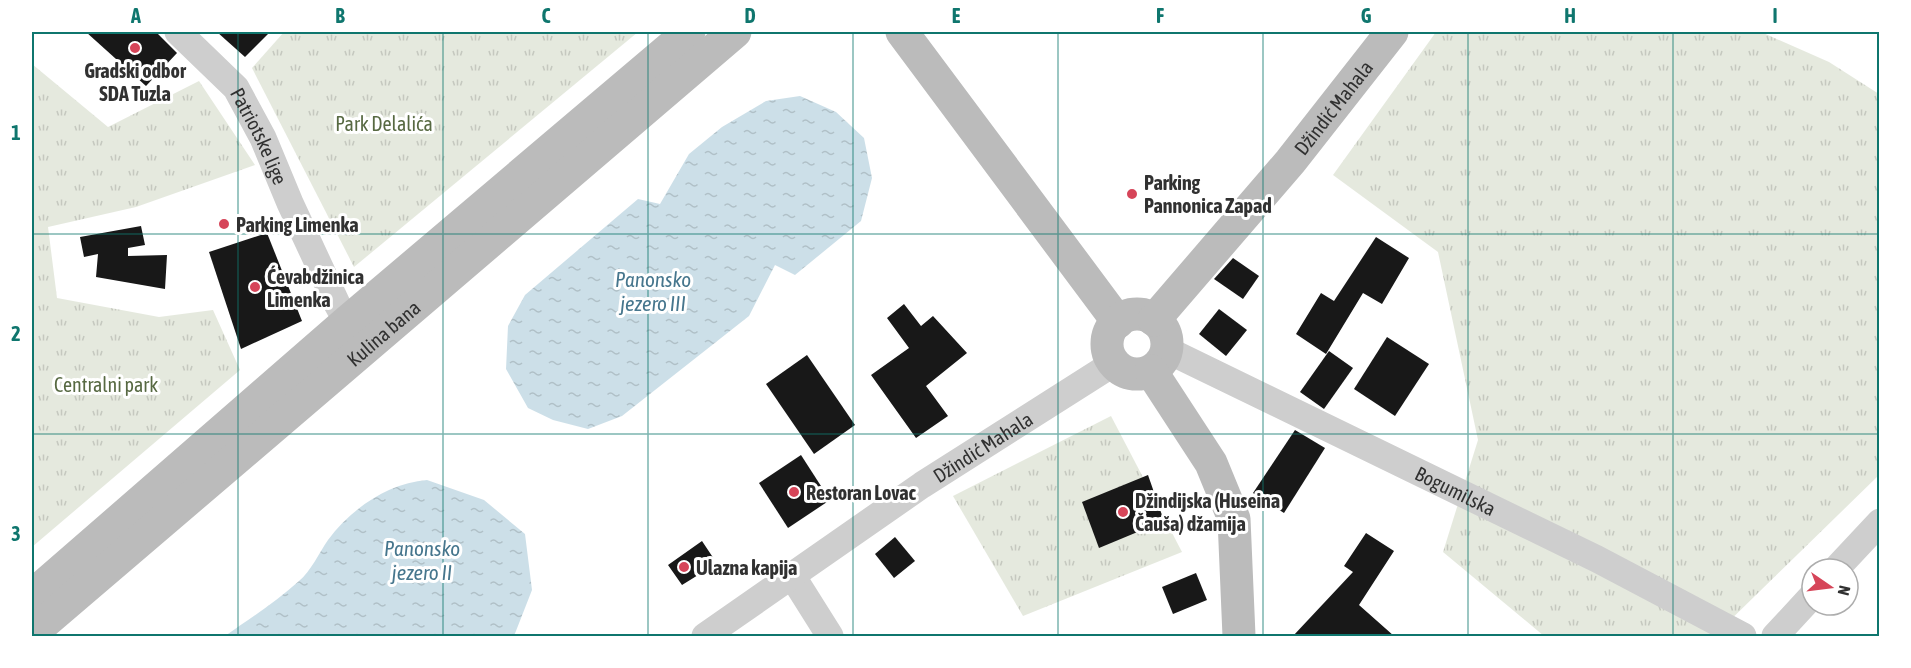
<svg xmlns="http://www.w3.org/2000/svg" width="1911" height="668" viewBox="0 0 1911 668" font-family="'Asap Condensed',sans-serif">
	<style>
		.grass { fill: url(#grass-tufts) }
		.water { fill: url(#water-ripples) }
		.building { fill: #181818 }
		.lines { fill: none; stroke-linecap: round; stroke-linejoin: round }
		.street { stroke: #cecece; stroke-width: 27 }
		.secondary { stroke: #bbb; stroke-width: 33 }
		.grid { fill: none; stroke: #0f766e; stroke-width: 1.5; stroke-opacity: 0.55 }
		.poi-dot { fill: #d64559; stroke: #fff; stroke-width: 2 }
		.labels { text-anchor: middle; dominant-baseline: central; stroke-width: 6; stroke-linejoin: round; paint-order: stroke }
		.poi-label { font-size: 20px; font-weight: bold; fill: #313131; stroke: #fff; text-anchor: start }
		.street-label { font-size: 20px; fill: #313131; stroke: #fff }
		.park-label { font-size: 20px; fill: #576942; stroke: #fff }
		.water-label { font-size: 21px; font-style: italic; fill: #46768d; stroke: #fff }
		.neatline { fill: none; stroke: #0f766e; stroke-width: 2 }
		.grid-label { font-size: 20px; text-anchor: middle; font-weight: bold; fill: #0f766e }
	</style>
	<defs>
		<pattern id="grass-tufts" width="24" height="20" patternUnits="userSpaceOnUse" patternTransform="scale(1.5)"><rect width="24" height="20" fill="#e5e9de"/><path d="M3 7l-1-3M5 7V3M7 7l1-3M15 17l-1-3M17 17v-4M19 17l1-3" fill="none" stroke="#c5c8bf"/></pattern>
		<pattern id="water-ripples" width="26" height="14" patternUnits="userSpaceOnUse" patternTransform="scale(1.5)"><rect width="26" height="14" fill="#ccdfe8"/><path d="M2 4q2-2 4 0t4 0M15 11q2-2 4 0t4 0" fill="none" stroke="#b0c0c7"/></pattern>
	</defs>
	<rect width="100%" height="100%" fill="#fff"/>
	<g class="grass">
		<path d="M284,32H638L354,267L252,68Z"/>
		<path d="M1436,32H1761L1829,62L1879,94V475L1714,636H1544L1443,552L1478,440L1438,252L1333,175Z"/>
		<path d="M32,64L108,127L199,81L255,165L136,207L48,227L57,298L159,317L213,310L240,370L32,547Z"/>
		<path d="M1111,416L1182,552L1023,616L953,496Z"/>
	</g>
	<g class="water">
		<path d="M800,96L836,112L864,138L872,178L861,221L795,275L775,265L749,316L622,416L588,429L553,420L528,408L506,369L508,326L525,295L638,199L660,204L689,154L722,127L766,101Z"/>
		<path d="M427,480L484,500L525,534L532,590L514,636H225C249,619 276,602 299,581C311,571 319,553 328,540C351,509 388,483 427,480Z"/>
	</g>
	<g class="building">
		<path d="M86,32H156L177,53L146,86Z"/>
		<path d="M217,32H270L245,57Z"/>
		<path d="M141,226L145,245L128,248V256L167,255L165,289L96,277L98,254L84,257L80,237Z"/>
		<path d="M267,233L302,321L241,349L209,252Z"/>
		<path d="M1376,237L1409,258L1382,304L1363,293L1326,354L1296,334L1321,293L1334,301Z"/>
		<path d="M1233,258L1259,276L1243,299L1214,279Z"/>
		<path d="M904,304L921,326L933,316L967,353L926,386L948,416L916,438L871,375L909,348L887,318Z"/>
		<path d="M1219,309L1247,330L1226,356L1199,334Z"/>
		<path d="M1387,337L1429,364L1395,416L1354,389Z"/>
		<path d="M1329,351L1353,368L1324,409L1300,392Z"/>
		<path d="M807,355L855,425L814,454L766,384Z"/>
		<path d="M1295,430L1325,448L1284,513L1253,493Z"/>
		<path d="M801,455L830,500L788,528L759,483Z"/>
		<path d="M1148,475L1164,521L1099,548L1082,502Z"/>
		<path d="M1366,533L1394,551L1359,605L1394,636H1293L1353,572L1344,566Z"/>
		<path d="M895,537L915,561L894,578L875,554Z"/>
		<path d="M702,541L714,559L700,568L703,572L682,585L668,565Z"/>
		<path d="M1196,573L1207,600L1173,614L1162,587Z"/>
	</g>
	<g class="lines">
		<g class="street">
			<path id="s1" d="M178,32L236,88L263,138L290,203L337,304L347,322"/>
			<path id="s2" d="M1167,350L1597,559L1743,636"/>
			<path d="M1836,569L1880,522"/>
			<path d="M791,574L830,636"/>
			<path id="s3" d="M705,636L922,485L1114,363"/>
			<path d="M1775,636L1812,596"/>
		</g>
		<g class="secondary">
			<path d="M902,32L1118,322"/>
			<circle cx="1137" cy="344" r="30"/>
			<path id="s4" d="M1154,320L1290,162L1392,32"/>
			<path d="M1151,371L1211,463L1234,519L1239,636"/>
			<path d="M32,596L347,322L689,32"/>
			<path id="s5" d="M32,633L735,32"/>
		</g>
	</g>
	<path class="grid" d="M238,32V636M443,32V636M648,32V636M853,32V636M1058,32V636M1263,32V636M1468,32V636M1673,32V636M32,234H1880M32,434H1880"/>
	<g class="poi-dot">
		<circle cx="135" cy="48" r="6"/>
		<circle cx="1132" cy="194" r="6"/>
		<circle cx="224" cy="224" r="6"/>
		<circle cx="255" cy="287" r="6"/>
		<circle cx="794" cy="492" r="6"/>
		<circle cx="1123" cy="512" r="6"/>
		<circle cx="684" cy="567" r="6"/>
	</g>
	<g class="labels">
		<g class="poi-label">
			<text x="135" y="70" text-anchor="middle">Gradski odbor<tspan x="135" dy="23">SDA Tuzla</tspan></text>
			<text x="1144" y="182">Parking<tspan x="1144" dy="23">Pannonica Zapad</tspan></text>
			<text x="236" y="224">Parking Limenka</text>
			<text x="267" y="276">Ćevabdžinica<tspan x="267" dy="23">Limenka</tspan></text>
			<text x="806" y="492">Restoran Lovac</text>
			<text x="1135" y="500">Džindijska (Huseina<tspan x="1135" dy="23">Čauša) džamija</tspan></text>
			<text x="696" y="567">Ulazna kapija</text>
		</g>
		<g class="street-label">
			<text stroke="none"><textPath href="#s4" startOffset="278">Džindić Mahala</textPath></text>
			<text stroke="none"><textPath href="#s1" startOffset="134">Patriotske lige</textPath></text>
			<text stroke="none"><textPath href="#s5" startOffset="462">Kulina bana</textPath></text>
			<text stroke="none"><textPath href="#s3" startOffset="336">Džindić Mahala</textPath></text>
			<text stroke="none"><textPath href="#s2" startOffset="321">Bogumilska</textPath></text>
		</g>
		<g class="park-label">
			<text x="384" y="123">Park Delalića</text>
			<text x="106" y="384">Centralni park</text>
		</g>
		<g class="water-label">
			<text x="653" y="279">Panonsko<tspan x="653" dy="24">jezero III</tspan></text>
			<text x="422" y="548">Panonsko<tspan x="422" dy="24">jezero II</tspan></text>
		</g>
	</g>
	<rect width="1911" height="668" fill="none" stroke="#ffffff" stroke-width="66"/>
	<g transform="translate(1830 587) rotate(104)"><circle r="28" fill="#ffffff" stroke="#adadad" stroke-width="1.5"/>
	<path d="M0-4.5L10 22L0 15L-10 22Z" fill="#d64559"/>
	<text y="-9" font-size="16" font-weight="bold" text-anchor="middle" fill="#313131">N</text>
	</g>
	<rect x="33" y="33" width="1845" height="602" class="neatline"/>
	<g class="grid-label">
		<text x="136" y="23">A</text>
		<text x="340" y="23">B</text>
		<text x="546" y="23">C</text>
		<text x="750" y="23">D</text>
		<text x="956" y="23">E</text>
		<text x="1160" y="23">F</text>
		<text x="1366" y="23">G</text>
		<text x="1570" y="23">H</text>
		<text x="1775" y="23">I</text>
		<text x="16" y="140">1</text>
		<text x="16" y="341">2</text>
		<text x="16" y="541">3</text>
	</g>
</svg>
